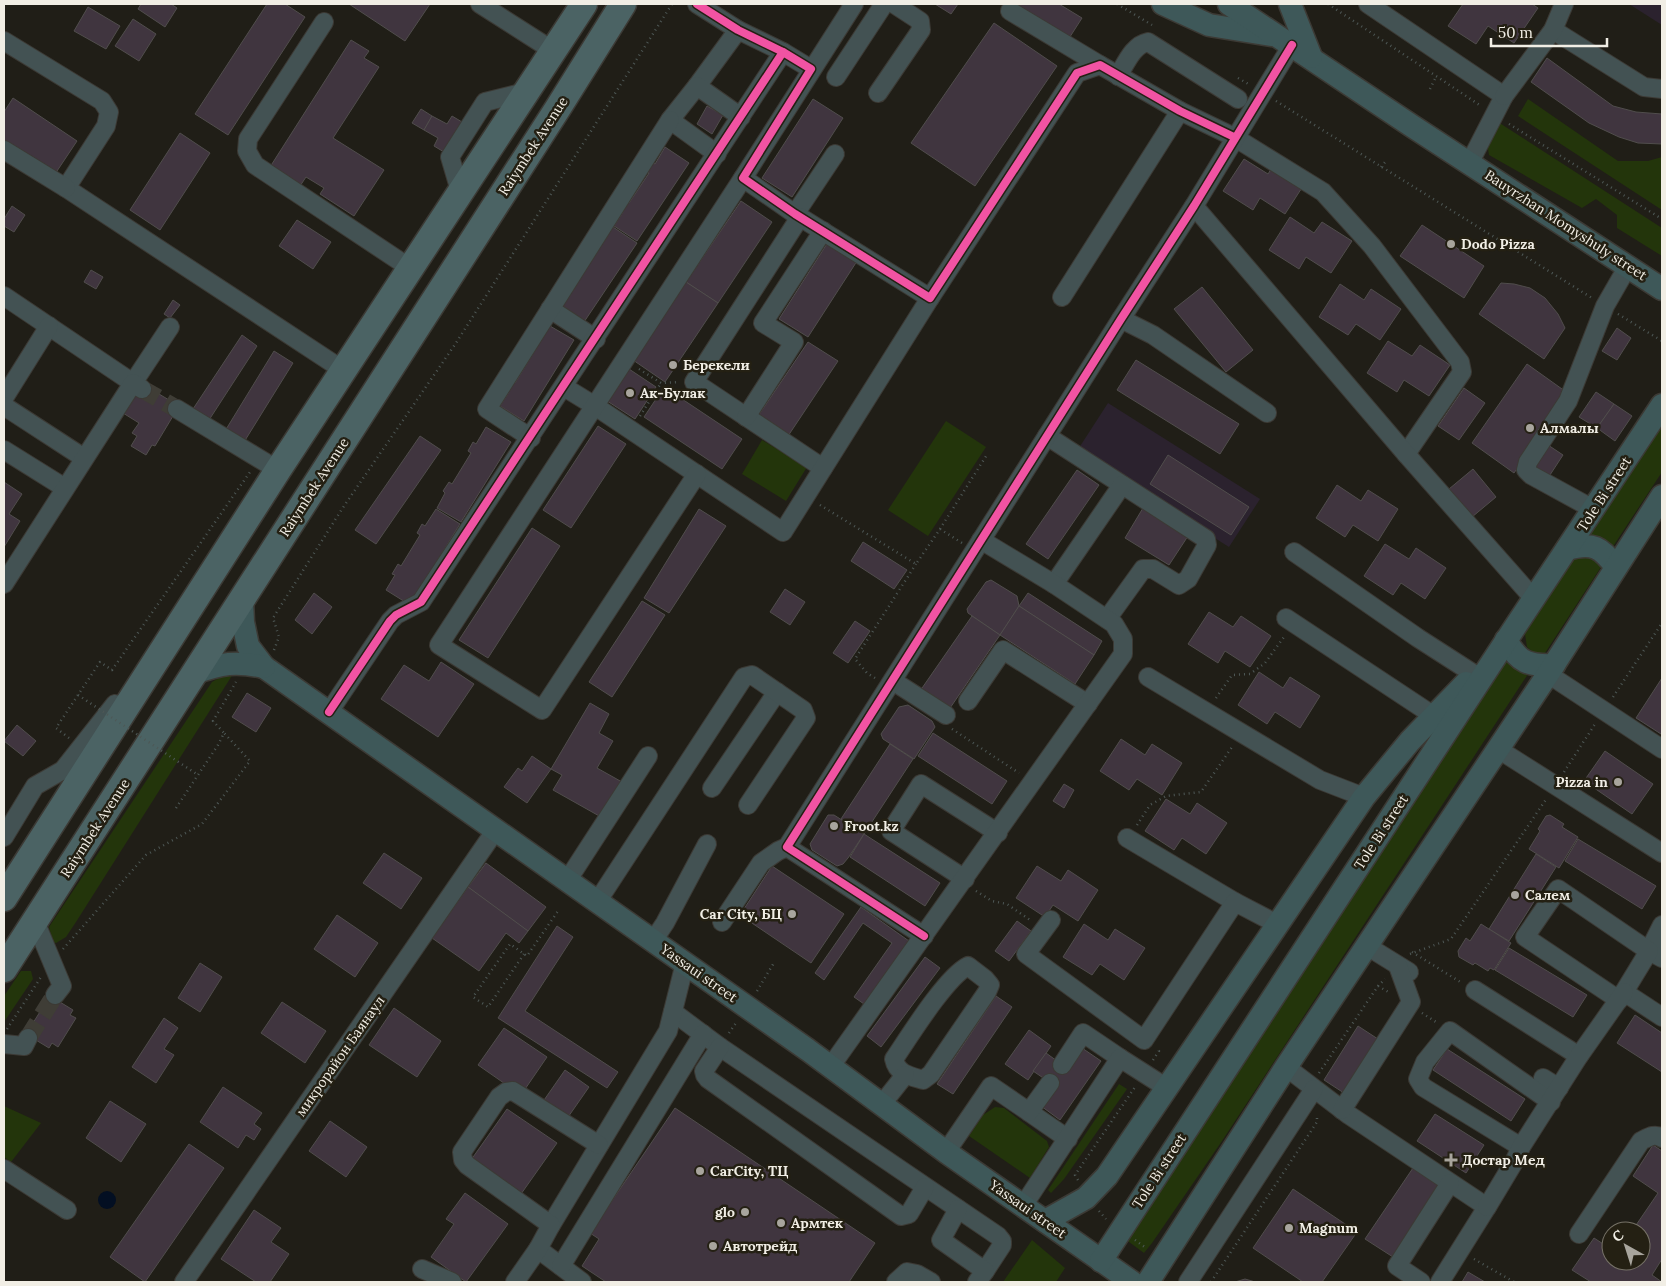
<svg xmlns="http://www.w3.org/2000/svg" width="1666" height="1286" viewBox="0 0 1666 1286" font-family="Lora,serif">
	<style>
		.education { fill: #2b222e }
		.green { fill: #23350b }
		.water { fill: #030f22 }
		.building { fill: #40353f; stroke: #504d4c }
		.lines { fill: none; stroke-linecap: round; stroke-linejoin: round }
		.minor-tunnel { stroke: #3f3d36; stroke-width: 18; stroke-dasharray: 18 9; stroke-linecap: butt }
		.minor-casing { stroke: #3c3a35; stroke-width: 20 }
		.major-casing { stroke: #3c3a35; stroke-width: 25 }
		.highway-casing { stroke: #3c3a35; stroke-width: 29 }
		.path { stroke: #4e5856; stroke-width: 2.5; stroke-dasharray: 1 4; stroke-linecap: butt }
		.minor { stroke: #435253; stroke-width: 18 }
		.major { stroke: #3e5859; stroke-width: 22 }
		.highway { stroke: #4b6364; stroke-width: 26 }
		.path-bridge { stroke: #4e5856; stroke-width: 2.5; stroke-dasharray: 1 4; stroke-linecap: butt }
		.cycleway-casing { stroke: #242013; stroke-width: 11 }
		.cycleway { stroke: #f153a3; stroke-width: 8 }
		.poi-dot { fill: #a8a59d; stroke: #242013; stroke-width: 2 }
		.labels { text-anchor: middle; dominant-baseline: central; stroke-width: 5; stroke-linejoin: round; paint-order: stroke }
		.street-label { font-size: 14px; fill: #f1eee5; stroke: #242013 }
		.poi-label { font-size: 14px; font-weight: bold; fill: #f1eee5; stroke: #242013; text-anchor: start }
	</style>
	<rect width="100%" height="100%" fill="#201e17"/>
	<g class="education">
		<path d="M1629,4H1662V25Z"/>
		<path d="M1108,403L1260,499L1229,547L1077,451Z"/>
	</g>
	<g class="green">
		<path d="M1528,99L1618,161H1648L1662,157V210L1518,116Z"/>
		<path d="M1498,122L1662,228V256L1617,228V215L1596,199L1582,208L1489,155L1487,143Z"/>
		<path d="M946,421L986,447L928,536L888,510Z"/>
		<path d="M1662,423V472L1610,551L1589,535Z"/>
		<path d="M762,440L807,467L786,501L742,474Z"/>
		<path d="M1581,551L1596,559L1601,567L1545,653L1536,655L1527,647L1525,634L1576,555Z"/>
		<path d="M1508,657L1530,671L1222,1141L1152,1243L1144,1253L1125,1239Z"/>
		<path d="M229,672L233,674L76,922L66,937L56,943L53,942L49,927L212,682Z"/>
		<path d="M21,971H31L33,979L4,1022V996Z"/>
		<path d="M1119,1084L1127,1089L1064,1179L1051,1193L1048,1190Z"/>
		<path d="M4,1106L41,1123L11,1162L4,1157Z"/>
		<path d="M995,1107L1004,1108L1047,1141L1049,1147L1030,1178L969,1136L983,1115Z"/>
		<path d="M1032,1240L1065,1268L1056,1282H1003Z"/>
	</g>
	<circle class="water" cx="107" cy="1200" r="9"/>
	<g class="building">
		<path d="M141,4H171L177,8L165,27L138,9Z"/>
		<path d="M267,4H285L305,17L228,135L195,114Z"/>
		<path d="M349,4H430L405,41Z"/>
		<path d="M935,4H958L951,14Z"/>
		<path d="M1005,4H1059L1082,18L1066,43Z"/>
		<path d="M1463,4H1532L1538,8L1514,43L1488,26L1476,44L1448,26Z"/>
		<path d="M88,7L120,26L106,49L74,31Z"/>
		<path d="M133,19L156,34L139,61L115,46Z"/>
		<path d="M994,23L1057,66L975,186L911,143Z"/>
		<path d="M351,40L369,51L364,58L379,67L333,138L384,170L354,216L320,194L324,188L306,177L300,186L270,167Z"/>
		<path d="M1547,58L1613,106L1636,112L1662,114V144L1638,143L1619,137L1589,123L1531,82Z"/>
		<path d="M13,98L77,141L55,174L4,140V112Z"/>
		<path d="M813,99L843,118L792,197L762,178Z"/>
		<path d="M707,106L723,115L712,134L697,124Z"/>
		<path d="M421,109L432,116L424,130L412,123Z"/>
		<path d="M432,116L447,124L452,116L462,122L444,152L434,146L438,138L424,130Z"/>
		<path d="M180,133L210,153L160,230L130,210Z"/>
		<path d="M665,147L689,163L637,241L614,226L623,212L620,210L626,201L629,203L649,173L646,171L652,162L655,164Z"/>
		<path d="M1244,159L1268,174L1275,163L1305,183L1285,214L1260,198L1253,210L1223,191Z"/>
		<path d="M741,201L772,222L718,303L686,282Z"/>
		<path d="M12,206L25,215L14,232L4,226V219Z"/>
		<path d="M1290,217L1314,233L1322,222L1352,241L1331,273L1306,257L1299,269L1269,250Z"/>
		<path d="M297,220L331,242L313,269L279,246Z"/>
		<path d="M1422,225L1484,266L1464,298L1400,256Z"/>
		<path d="M613,227L637,243L584,322L561,306L600,242L602,244Z"/>
		<path d="M830,239L859,258L808,337L779,319Z"/>
		<path d="M91,270L103,277L96,289L84,282Z"/>
		<path d="M686,282L718,303L665,382L633,360Z"/>
		<path d="M1501,283L1514,284L1530,288L1545,298L1558,314L1565,328L1544,359L1479,314Z"/>
		<path d="M1340,284L1364,300L1371,289L1401,309L1380,340L1356,324L1348,335L1319,317Z"/>
		<path d="M1202,287L1253,350L1226,372L1174,309Z"/>
		<path d="M173,300L180,305L170,318L164,314Z"/>
		<path d="M550,326L574,340L524,421L500,406L509,392L506,390L512,381L515,383L534,352L531,350Z"/>
		<path d="M1617,328L1631,338L1617,360L1602,351Z"/>
		<path d="M242,335L257,346L209,420L193,409Z"/>
		<path d="M1388,341L1412,356L1420,345L1450,365L1429,396L1404,380L1397,392L1367,373Z"/>
		<path d="M808,342L838,361L786,439L756,419Z"/>
		<path d="M274,351L293,363L244,442L225,431Z"/>
		<path d="M1136,360L1239,424L1220,454L1117,390Z"/>
		<path d="M1527,364L1569,394L1514,473L1472,443Z"/>
		<path d="M626,367L656,387L635,419L604,399Z"/>
		<path d="M144,385L179,406L155,446L152,445L146,455L131,446L137,436L132,433L139,423L123,413L136,393Z"/>
		<path d="M664,387L742,439L722,469L644,417Z"/>
		<path d="M1464,388L1485,403L1459,440L1438,426Z"/>
		<path d="M1596,392L1614,404L1597,428L1579,417Z"/>
		<path d="M1614,404L1632,416L1615,441L1597,428Z"/>
		<path d="M598,426L626,444L571,528L543,510Z"/>
		<path d="M486,427L511,442L461,522L437,508L445,493L443,491L449,482L452,484L471,453L468,451L473,442L476,444Z"/>
		<path d="M420,436L441,450L376,544L355,530Z"/>
		<path d="M1548,445L1563,455L1548,478L1533,468Z"/>
		<path d="M1168,455L1249,507L1231,535L1150,484Z"/>
		<path d="M1473,469L1496,497L1472,517L1449,489Z"/>
		<path d="M1077,470L1099,485L1048,559L1026,544Z"/>
		<path d="M4,482L22,494L9,514L20,521L4,547Z"/>
		<path d="M1337,485L1361,501L1368,490L1398,509L1378,541L1353,525L1345,537L1316,518Z"/>
		<path d="M1143,508L1188,536L1169,565L1125,538Z"/>
		<path d="M436,509L460,524L410,605L386,590L395,575L392,574L398,564L401,566L420,535L417,533L422,524L425,526Z"/>
		<path d="M699,509L726,526L669,613L644,598Z"/>
		<path d="M532,528L560,546L488,658L459,640Z"/>
		<path d="M863,542L907,570L894,589L851,561Z"/>
		<path d="M1385,544L1409,559L1416,548L1446,568L1425,599L1401,583L1393,595L1364,576Z"/>
		<path d="M991,580L1017,596L1019,606L1000,635L968,613L967,609L986,582Z"/>
		<path d="M785,589L805,602L790,625L770,612Z"/>
		<path d="M314,593L332,607L312,634L295,620Z"/>
		<path d="M1028,593L1102,641L1094,655L1019,606Z"/>
		<path d="M642,601L665,615L612,697L589,682Z"/>
		<path d="M1019,606L1094,655L1075,684L1000,635Z"/>
		<path d="M1209,612L1233,627L1241,616L1271,636L1250,667L1225,651L1218,663L1188,644Z"/>
		<path d="M972,616L1000,635L948,711L920,691Z"/>
		<path d="M855,621L870,631L848,663L833,653Z"/>
		<path d="M441,662L474,684L438,737L381,699L404,665L429,681Z"/>
		<path d="M1259,672L1283,688L1290,677L1320,696L1300,728L1275,712L1267,724L1238,705Z"/>
		<path d="M1662,678V732L1661,734L1636,718Z"/>
		<path d="M247,693L271,708L256,732L232,717Z"/>
		<path d="M590,703L609,714L599,733L613,741L597,768L622,782L601,817L553,790L562,775L551,769Z"/>
		<path d="M908,705L932,721L935,727L914,759L883,739L881,734L899,707Z"/>
		<path d="M17,725L36,741L23,756L4,741Z"/>
		<path d="M933,733L1007,781L992,804L918,756Z"/>
		<path d="M1121,739L1145,755L1152,744L1182,763L1162,795L1137,779L1129,790L1100,771Z"/>
		<path d="M890,744L913,759L864,834L841,819Z"/>
		<path d="M1605,751L1653,784L1632,814L1584,781Z"/>
		<path d="M532,756L551,769L527,803L504,787L518,768L522,771Z"/>
		<path d="M1064,784L1074,790L1064,808L1053,801Z"/>
		<path d="M1166,799L1190,814L1197,803L1227,823L1206,854L1182,838L1174,850L1145,831Z"/>
		<path d="M828,815H834L864,834L848,858L843,864L837,866L812,850L810,844Z"/>
		<path d="M1550,815L1564,824L1562,827L1578,837L1559,868L1529,849L1540,831L1538,829L1546,816Z"/>
		<path d="M864,834L940,883L925,906L850,857Z"/>
		<path d="M1578,839L1656,886L1642,909L1565,861Z"/>
		<path d="M384,853L422,878L401,909L363,883Z"/>
		<path d="M1536,854L1556,867L1509,941L1489,929Z"/>
		<path d="M486,863L546,907L528,931L468,887Z"/>
		<path d="M772,866L844,914L811,963L740,915Z"/>
		<path d="M1037,866L1061,881L1068,870L1098,890L1078,921L1053,905L1045,917L1016,898Z"/>
		<path d="M468,887L528,931L519,943L506,933L479,971L432,938Z"/>
		<path d="M861,907L909,941L864,1004L854,997L892,943L863,923L824,980L815,973Z"/>
		<path d="M337,915L378,943L355,977L314,949Z"/>
		<path d="M1017,921L1031,931L1009,961L995,951Z"/>
		<path d="M1084,924L1108,940L1115,929L1145,948L1124,980L1100,964L1092,975L1063,957Z"/>
		<path d="M1481,924L1511,943L1494,970L1490,968L1488,971L1475,963L1473,965L1459,957L1458,951L1466,938L1470,941Z"/>
		<path d="M557,926L573,937L525,1011L618,1072L607,1088L498,1018Z"/>
		<path d="M1509,948L1587,995L1573,1017L1495,970Z"/>
		<path d="M925,957L940,968L881,1047L867,1036Z"/>
		<path d="M200,963L222,977L200,1012L178,998Z"/>
		<path d="M50,996L73,1010L70,1015L76,1018L58,1047L52,1043L49,1048L26,1034Z"/>
		<path d="M996,996L1012,1007L953,1094L937,1084Z"/>
		<path d="M282,1002L326,1031L305,1063L261,1033Z"/>
		<path d="M394,1008L441,1041L417,1077L369,1045Z"/>
		<path d="M1635,1015L1662,1033V1072L1617,1043Z"/>
		<path d="M164,1018L178,1028L164,1049L174,1055L156,1083L132,1067Z"/>
		<path d="M1358,1026L1381,1041L1347,1095L1324,1080Z"/>
		<path d="M504,1028L547,1057L521,1095L478,1065Z"/>
		<path d="M1029,1030L1051,1046L1028,1080L1005,1064Z"/>
		<path d="M1082,1048L1101,1061L1060,1120L1041,1106L1055,1086L1033,1071L1046,1053L1068,1069Z"/>
		<path d="M1447,1049L1525,1099L1511,1121L1433,1070Z"/>
		<path d="M565,1070L589,1087L566,1120L542,1103Z"/>
		<path d="M223,1087L262,1113L254,1124L261,1129L254,1140L246,1135L238,1148L200,1122Z"/>
		<path d="M110,1101L146,1124L121,1162L86,1138Z"/>
		<path d="M675,1108L875,1243L849,1282H606L582,1266L599,1239L590,1233Z"/>
		<path d="M507,1109L557,1143L521,1194L471,1160Z"/>
		<path d="M1435,1114L1484,1145L1466,1173L1417,1141Z"/>
		<path d="M330,1121L367,1147L346,1177L309,1151Z"/>
		<path d="M189,1144L224,1168L145,1282L110,1257Z"/>
		<path d="M1653,1145L1662,1151V1259L1652,1275L1662,1282H1591L1572,1270L1594,1238L1611,1249V1261H1641V1231H1632L1658,1193L1633,1176Z"/>
		<path d="M1413,1168L1440,1186L1393,1257L1365,1239Z"/>
		<path d="M1293,1189L1357,1232L1322,1282H1303L1253,1248Z"/>
		<path d="M465,1193L508,1224L466,1282L431,1257L454,1224L446,1219Z"/>
		<path d="M254,1210L281,1228L271,1242L289,1254L270,1282H256L221,1259Z"/>
		<path d="M1468,1272L1485,1282H1462Z"/>
		<path d="M1245,1279L1252,1281L1255,1282H1235Z"/>
	</g>
	<g class="lines">
		<g class="minor-tunnel">
			<path d="M142,389L177,409"/>
			<path d="M28,1038L55,995"/>
		</g>
		<g class="minor-casing">
			<g id="minor">
				<path d="M480,4L552,50"/>
				<path d="M697,4L738,30L783,52L811,69"/>
				<path d="M854,4L743,178L795,214L930,298L1077,73L1100,65L1180,111L1234,137L1323,192L1372,246L1460,362L1462,372L1406,454"/>
				<path d="M1368,4L1504,96L1470,162"/>
				<path d="M1010,11L1100,65"/>
				<path d="M324,22L248,139L247,151L255,165L410,268"/>
				<path d="M1553,30L1644,87L1662,89"/>
				<path d="M4,41L102,101L109,112L106,126L66,188L343,370"/>
				<path d="M1118,76C1126,63 1133,45 1148,42L1238,99"/>
				<path d="M836,77L884,4"/>
				<path d="M697,86L738,30"/>
				<path d="M878,93L921,30L920,21L894,4"/>
				<path d="M1504,96L1553,30L1564,4"/>
				<path d="M4,150L66,188"/>
				<path d="M717,154L670,120L697,86L741,117"/>
				<path d="M460,191L450,157L485,102L525,92"/>
				<path d="M1194,206L1406,454L1534,599"/>
				<path d="M795,214L835,154"/>
				<path d="M800,217L694,382L823,468"/>
				<path d="M4,296L133,383L170,327"/>
				<path d="M1062,297L1180,111"/>
				<path d="M550,309L596,339"/>
				<path d="M1121,319L1153,335L1267,413"/>
				<path d="M564,387L595,406L783,532L930,298"/>
				<path d="M4,398L49,326"/>
				<path d="M4,406L84,458"/>
				<path d="M177,409L278,470"/>
				<path d="M746,417L794,342L763,323L823,231"/>
				<path d="M1047,436L1206,539L1207,545L1188,579L1179,585L1153,569H1143L1107,619"/>
				<path d="M531,438L487,409L670,120"/>
				<path d="M4,450L65,488"/>
				<path d="M697,474L542,710L439,645L743,178"/>
				<path d="M1593,509L1531,475L1526,470L1528,462L1568,401L1605,306L1628,266"/>
				<path d="M1294,552L1418,638L1474,674"/>
				<path d="M4,584L133,383L142,389"/>
				<path d="M1054,584L1122,485"/>
				<path d="M1286,618L1434,716"/>
				<path d="M1548,674L1662,749"/>
				<path d="M1148,677L1320,780L1364,797"/>
				<path d="M893,681L946,715"/>
				<path d="M968,701L1003,650L1088,704"/>
				<path d="M329,712L390,621L396,615L421,602L783,52"/>
				<path d="M1498,749L1662,853"/>
				<path d="M712,788L777,692"/>
				<path d="M4,837L35,786L63,770L115,704"/>
				<path d="M1127,838L1235,902"/>
				<path d="M787,847L924,936"/>
				<path d="M965,879L891,831L921,784L998,833"/>
				<path d="M567,881L648,756"/>
				<path d="M597,902L744,677L752,675L803,710L806,718L748,805"/>
				<path d="M1051,920L1026,954L1144,1040L1235,902L1277,924"/>
				<path d="M35,921L62,986L55,995"/>
				<path d="M722,922L761,863L778,851L787,847L1121,319L1194,206L1292,45"/>
				<path d="M1662,925L1649,951L1662,958"/>
				<path d="M653,941L665,923L707,844"/>
				<path d="M1367,946L1409,972"/>
				<path d="M968,966L985,979L990,985L987,992L931,1074L923,1080C910,1076 897,1074 894,1059C909,1037 946,977 968,966Z"/>
				<path d="M1475,990L1579,1056"/>
				<path d="M1619,1000L1525,937L1558,889L1649,951L1624,992L1662,1017"/>
				<path d="M673,1012L720,1047L998,1236L1002,1241V1245L985,1271"/>
				<path d="M4,1044L24,1046L28,1038"/>
				<path d="M720,1047L704,1071L705,1075L708,1079L901,1216L909,1214L925,1187"/>
				<path d="M1062,1065L1083,1033L1120,1058"/>
				<path d="M831,1066L1123,654V639L1114,624L1054,584L981,540"/>
				<path d="M1286,1067L1349,1115L1487,1207L1440,1282"/>
				<path d="M1543,1078L1559,1088"/>
				<path d="M882,1104L905,1075"/>
				<path d="M1342,1110L1411,1002L1398,966"/>
				<path d="M1029,1112L1068,1139"/>
				<path d="M1521,1147L1423,1087L1418,1079L1425,1062L1450,1031L1551,1102"/>
				<path d="M946,1152L991,1086L1029,1112L1050,1083"/>
				<path d="M4,1169L67,1210"/>
				<path d="M1023,1206L1120,1058L1167,1088"/>
				<path d="M1487,1207L1514,1162L1521,1147L1579,1056L1624,992"/>
				<path d="M958,1209L941,1240L985,1271L977,1282"/>
				<path d="M551,1225L668,1031L685,963"/>
				<path d="M1579,1234L1641,1141C1649,1137 1655,1133 1662,1138"/>
				<path d="M538,1249L582,1282"/>
				<path d="M561,1266L703,1034"/>
				<path d="M422,1269L452,1282"/>
				<path d="M184,1282L495,831"/>
				<path d="M515,1282L538,1249L551,1225L467,1165L463,1160L462,1152L499,1097L506,1092L513,1091L599,1145"/>
				<path d="M896,1282L907,1272L917,1274L931,1282"/>
				<path d="M1188,1282L1314,1089"/>
				<path d="M1421,1282L1397,1266L1450,1183"/>
			</g>
		</g>
		<g class="major-casing">
			<g id="major">
				<path d="M1163,4L1209,25L1271,35"/>
				<path d="M1229,4L1412,126L1662,289"/>
				<path d="M1290,4L1311,57"/>
				<path d="M1567,549C1593,542 1601,547 1616,567"/>
				<path d="M242,600L243,622L248,646L264,667L808,1050L946,1152L1132,1282"/>
				<path d="M1506,640C1519,663 1529,666 1554,665"/>
				<path d="M195,673C221,663 236,661 264,667"/>
				<path d="M1045,1221L1086,1198L1107,1176L1364,797L1410,741L1466,683"/>
				<path d="M1101,1261L1515,627L1662,405"/>
				<path d="M1148,1282L1286,1067L1548,674L1662,496"/>
			</g>
		</g>
		<g class="highway-casing">
			<g id="highway">
				<path d="M4,898L278,470L584,4"/>
				<path d="M4,969L558,108L623,4"/>
			</g>
		</g>
		<g class="path">
			<path d="M1117,4L1152,25"/>
			<path d="M1328,4L1481,106"/>
			<path d="M1238,78L1250,85"/>
			<path d="M1430,89L1436,77"/>
			<path d="M1276,101L1592,298"/>
			<path d="M1509,124L1662,219"/>
			<path d="M1381,167L1386,161"/>
			<path d="M1618,314L1662,341"/>
			<path d="M639,369L661,383L679,382"/>
			<path d="M640,416L661,383"/>
			<path d="M820,505L916,564L940,529L988,453"/>
			<path d="M940,529L962,543"/>
			<path d="M274,650L279,637L273,618L342,509L456,343L672,4"/>
			<path d="M875,678L867,673L855,659L916,564"/>
			<path d="M1613,697L1662,623"/>
			<path d="M1216,698L1232,675L1250,674L1265,663L1284,637"/>
			<path d="M952,729L1019,773"/>
			<path d="M69,738L56,728L100,662L112,670L250,472"/>
			<path d="M1564,772L1595,724"/>
			<path d="M176,808L218,745L224,733L213,721L236,682"/>
			<path d="M1137,825L1150,805L1166,796L1201,792L1232,747"/>
			<path d="M976,891L992,901L1007,904L1030,920"/>
			<path d="M63,949L146,855L202,824L250,761L224,733"/>
			<path d="M1412,952L1462,983"/>
			<path d="M524,954L488,1007L473,997L510,944L527,956L558,911"/>
			<path d="M1410,954L1451,939L1547,798"/>
			<path d="M1378,986L1390,993"/>
			<path d="M757,991L775,961"/>
			<path d="M1422,1013L1436,1022"/>
			<path d="M7,1029L41,977"/>
			<path d="M729,1033L736,1023"/>
			<path d="M1153,1060L1159,1051L1156,1049"/>
			<path d="M1319,1073L1378,986L1385,979"/>
			<path d="M1078,1180L1075,1175L1135,1087"/>
			<path d="M1099,1211L1106,1219"/>
			<path d="M1135,1240L1146,1248"/>
			<path d="M1474,1259L1514,1282"/>
			<path d="M1211,1282L1317,1122V1115"/>
		</g>
		<use href="#minor" class="minor"/>
		<use href="#major" class="major"/>
		<use href="#highway" class="highway"/>
		<path class="path-bridge" d="M78,695L198,775"/>
		<g class="cycleway-casing">
			<g id="cycleway">
				<path d="M697,4L738,30L783,52L811,69L743,178L795,214L930,298L1077,73L1100,65L1180,111L1234,137"/>
				<path d="M329,712L390,621L396,615L421,602L783,52"/>
				<path d="M924,936L787,847L1121,319L1194,206L1292,45"/>
			</g>
		</g>
		<use href="#cycleway" class="cycleway"/>
	</g>
	<g class="poi-dot">
		<circle cx="1451" cy="244" r="5"/>
		<circle cx="673" cy="365" r="5"/>
		<circle cx="630" cy="393" r="5"/>
		<circle cx="1530" cy="428" r="5"/>
		<circle cx="1618" cy="782" r="5"/>
		<circle cx="834" cy="826" r="5"/>
		<circle cx="1515" cy="895" r="5"/>
		<circle cx="792" cy="914" r="5"/>
		<path d="M1448.5 1152.5h5v5h5v5h-5v5h-5v-5h-5v-5h5z"/>
		<circle cx="700" cy="1171" r="5"/>
		<circle cx="745" cy="1212" r="5"/>
		<circle cx="781" cy="1223" r="5"/>
		<circle cx="1289" cy="1228" r="5"/>
		<circle cx="713" cy="1246" r="5"/>
	</g>
	<g class="labels">
		<g class="street-label">
			<text transform="translate(533 146) rotate(-57)">Raiymbek Avenue</text>
			<text transform="translate(1566 225) rotate(33)">Bauyrzhan Momyshuly street</text>
			<text transform="translate(314 487) rotate(-57)">Raiymbek Avenue</text>
			<text transform="translate(1604 494) rotate(-57)">Tole Bi street</text>
			<text transform="translate(95 828) rotate(-57)">Raiymbek Avenue</text>
			<text transform="translate(1381 832) rotate(-57)">Tole Bi street</text>
			<text transform="translate(699 973) rotate(35)">Yassaui street</text>
			<text transform="translate(340 1056) rotate(-55)">микрорайон Баянаул</text>
			<text transform="translate(1159 1171) rotate(-57)">Tole Bi street</text>
			<text transform="translate(1028 1209) rotate(35)">Yassaui street</text>
		</g>
		<g class="poi-label">
			<text x="1461" y="244">Dodo Pizza</text>
			<text x="683" y="365">Берекели</text>
			<text x="640" y="393">Ак-Булак</text>
			<text x="1540" y="428">Алмалы</text>
			<text x="1608" y="782" text-anchor="end">Pizza in</text>
			<text x="844" y="826">Froot.kz</text>
			<text x="1525" y="895">Салем</text>
			<text x="782" y="914" text-anchor="end">Car City, БЦ</text>
			<text x="1462" y="1160">Достар Мед</text>
			<text x="710" y="1171">CarCity, ТЦ</text>
			<text x="735" y="1212" text-anchor="end">glo</text>
			<text x="791" y="1223">Армтек</text>
			<text x="1299" y="1228">Magnum</text>
			<text x="723" y="1246">Автотрейд</text>
		</g>
	</g>
	<rect width="1666" height="1286" fill="none" stroke="#f1eee5" stroke-width="10"/>
	<g transform="translate(1626 1246) rotate(321)"><circle r="24" fill="#242013" stroke="#767267"/>
	<path d="M0-4L9 19L0 12L-9 19Z" fill="#a8a59d"/>
	<text y="-8" font-size="14" font-weight="bold" text-anchor="middle" fill="#f1eee5">С</text>
	</g>
	<path d="M1491 38v8h116v-8" fill="none" stroke="#f1eee5" stroke-width="2.5"/>
	<text x="1498" y="38" font-size="15" fill="#f1eee5" stroke="#242013" stroke-width="4" paint-order="stroke">50 m</text>
</svg>
